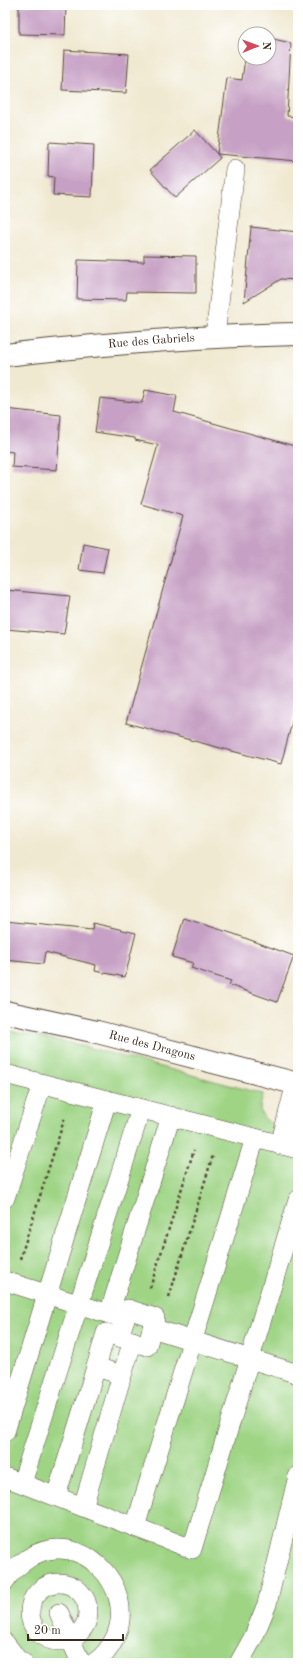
<svg xmlns="http://www.w3.org/2000/svg" width="303" height="1668" viewBox="0 0 303 1668" font-family="'Old Standard TT',serif">
	<style>
		.green { fill: #9ed484; stroke: #6c7f51 }
		.building { fill: #c7a1c5 }
		.lines { fill: none; stroke-linecap: round; stroke-linejoin: round }
		.service-casing { stroke: #564739; stroke-width: 20 }
		.minor-casing { stroke: #564739; stroke-width: 24 }
		.path { stroke: #564739; stroke-width: 2.5; stroke-dasharray: 3 3; stroke-linecap: butt }
		.service { stroke: #fff; stroke-width: 19 }
		.minor { stroke: #fff; stroke-width: 22 }
		.labels { text-anchor: middle; dominant-baseline: central; stroke-width: 3.5; stroke-linejoin: round; paint-order: stroke }
		.street-label { font-size: 12px; fill: #3b2a1e; stroke: #fff }
	</style>
	<rect width="100%" height="100%" fill="#fff"/>
	<filter id="ink" filterUnits="userSpaceOnUse"><feTurbulence type="fractalNoise" baseFrequency=".025" numOctaves="2"/><feDisplacementMap in="SourceGraphic" scale="8" xChannelSelector="R" yChannelSelector="G"/><feConvolveMatrix kernelMatrix="1 2 1 2 8 2 1 2 1" color-interpolation-filters="sRGB"/></filter>
	<filter id="wash" filterUnits="userSpaceOnUse"><feTurbulence type="fractalNoise" baseFrequency=".012" numOctaves="4" result="noise"/><feDisplacementMap in="SourceGraphic" scale="16" xChannelSelector="R" yChannelSelector="G"/><feGaussianBlur stdDeviation="0.9" result="paint"/><feColorMatrix in="noise" values="0 0 0 0 0 0 0 0 0 0 0 0 0 0 0 0 0 1.4 0 .05"/><feComposite in="paint" operator="in"/></filter>
	<g filter="url(#wash)">
		<rect width="100%" height="100%" fill="#f0e9d1"/>
		<path class="green" d="M5,1030L75,1044L263,1094C262,1098 261,1103 260,1107C260,1123 285,1131 298,1130V1663H5Z"/>
		<g id="blocks">
			<g class="building">
				<path d="M19,5H66L65,35L19,34Z"/>
				<path d="M269,38L291,43L287,116L296,117V123H298V161L217,154L220,158L175,198L150,170L195,130L217,154L227,78L242,80L245,58H269Z"/>
				<path d="M64,50L129,54L126,93L62,90Z"/>
				<path d="M49,142L94,145L92,197L53,195L54,177L48,176Z"/>
				<path d="M251,227L298,232V280L281,279L244,302Z"/>
				<path d="M144,255L196,256V293L127,292L126,300L77,299L78,260L144,262Z"/>
				<path d="M145,390L177,396L174,412L298,447V700L281,764L126,723L183,516L141,504L158,445L135,440V438L95,432L100,398L142,403Z"/>
				<path d="M5,409L61,415L57,470L12,467L13,452L5,451Z"/>
				<path d="M83,543L108,548L103,573L79,570Z"/>
				<path d="M5,590L70,596L64,634L5,629Z"/>
				<path d="M184,918L234,934L294,956L277,1002L229,985L231,981L191,968L193,963L172,957Z"/>
				<path d="M5,921L92,930L93,923L136,933L125,977L95,971L96,965L45,952L43,964L5,960Z"/>
			</g>
		</g>
	</g>
	<g filter="url(#ink)">
		<use href="#blocks" fill-opacity="0" stroke="#564739" stroke-width="1"/>
		<g class="lines">
			<g class="service-casing">
				<g id="service">
					<path d="M215,336L235,169"/>
					<path d="M5,1074L298,1149"/>
					<path d="M280,1145L296,1083"/>
					<path d="M5,1198L42,1084"/>
					<path d="M5,1281L125,1319"/>
					<path d="M128,1309L155,1318L147,1346L119,1337Z"/>
					<path d="M109,1314L171,1116"/>
					<path d="M152,1328L298,1374"/>
					<path d="M119,1337L106,1333L96,1367L122,1375L133,1341"/>
					<path d="M5,1432L107,1100"/>
					<path d="M5,1477L192,1549L298,1200"/>
					<path d="M22,1483L141,1109"/>
					<path d="M56,1496L96,1367"/>
					<path d="M83,1507L122,1375"/>
					<path d="M135,1527L255,1138"/>
					<path d="M5,1581C10,1571 20,1564 29,1558C78,1526 139,1586 115,1638C110,1648 103,1657 94,1663"/>
					<circle cx="59" cy="1612" r="29"/>
					<path d="M59,1613L81,1663"/>
					<path d="M5,1643L17,1659L23,1663"/>
					<path d="M239,1663L254,1636L267,1604L298,1476"/>
				</g>
			</g>
			<g class="minor-casing">
				<g id="minor">
					<path id="s1" d="M5,355C103,344 200,336 298,334"/>
					<path id="s2" d="M5,1012L97,1032L298,1084"/>
				</g>
			</g>
			<g class="path">
				<path d="M20,1259L65,1117"/>
				<path d="M150,1288L194,1150"/>
				<path d="M169,1297L213,1155"/>
			</g>
			<use href="#service" class="service"/>
			<use href="#minor" class="minor"/>
		</g>
	</g>
	<g class="labels">
		<g class="street-label">
			<text stroke="none"><textPath href="#s1" startOffset="147">Rue des Gabriels</textPath></text>
			<text stroke="none"><textPath href="#s2" startOffset="151">Rue des Dragons</textPath></text>
		</g>
	</g>
	<rect width="303" height="1668" fill="none" stroke="#fff" stroke-width="20"/>
	<g transform="translate(257 46) rotate(89)"><circle r="19" fill="#ffffff" stroke="#b1aaa5"/>
	<path d="M0-3L7 15L0 10L-7 15Z" fill="#d1495b"/>
	<text y="-6" font-size="11" font-weight="bold" text-anchor="middle" fill="#3b2a1e">N</text>
	</g>
	<path d="M28 1634v6h95v-6" fill="none" stroke="#3b2a1e" stroke-width="2"/>
	<text x="34" y="1634" font-size="12" fill="#3b2a1e" stroke="#ffffff" stroke-width="3" paint-order="stroke">20 m</text>
</svg>
